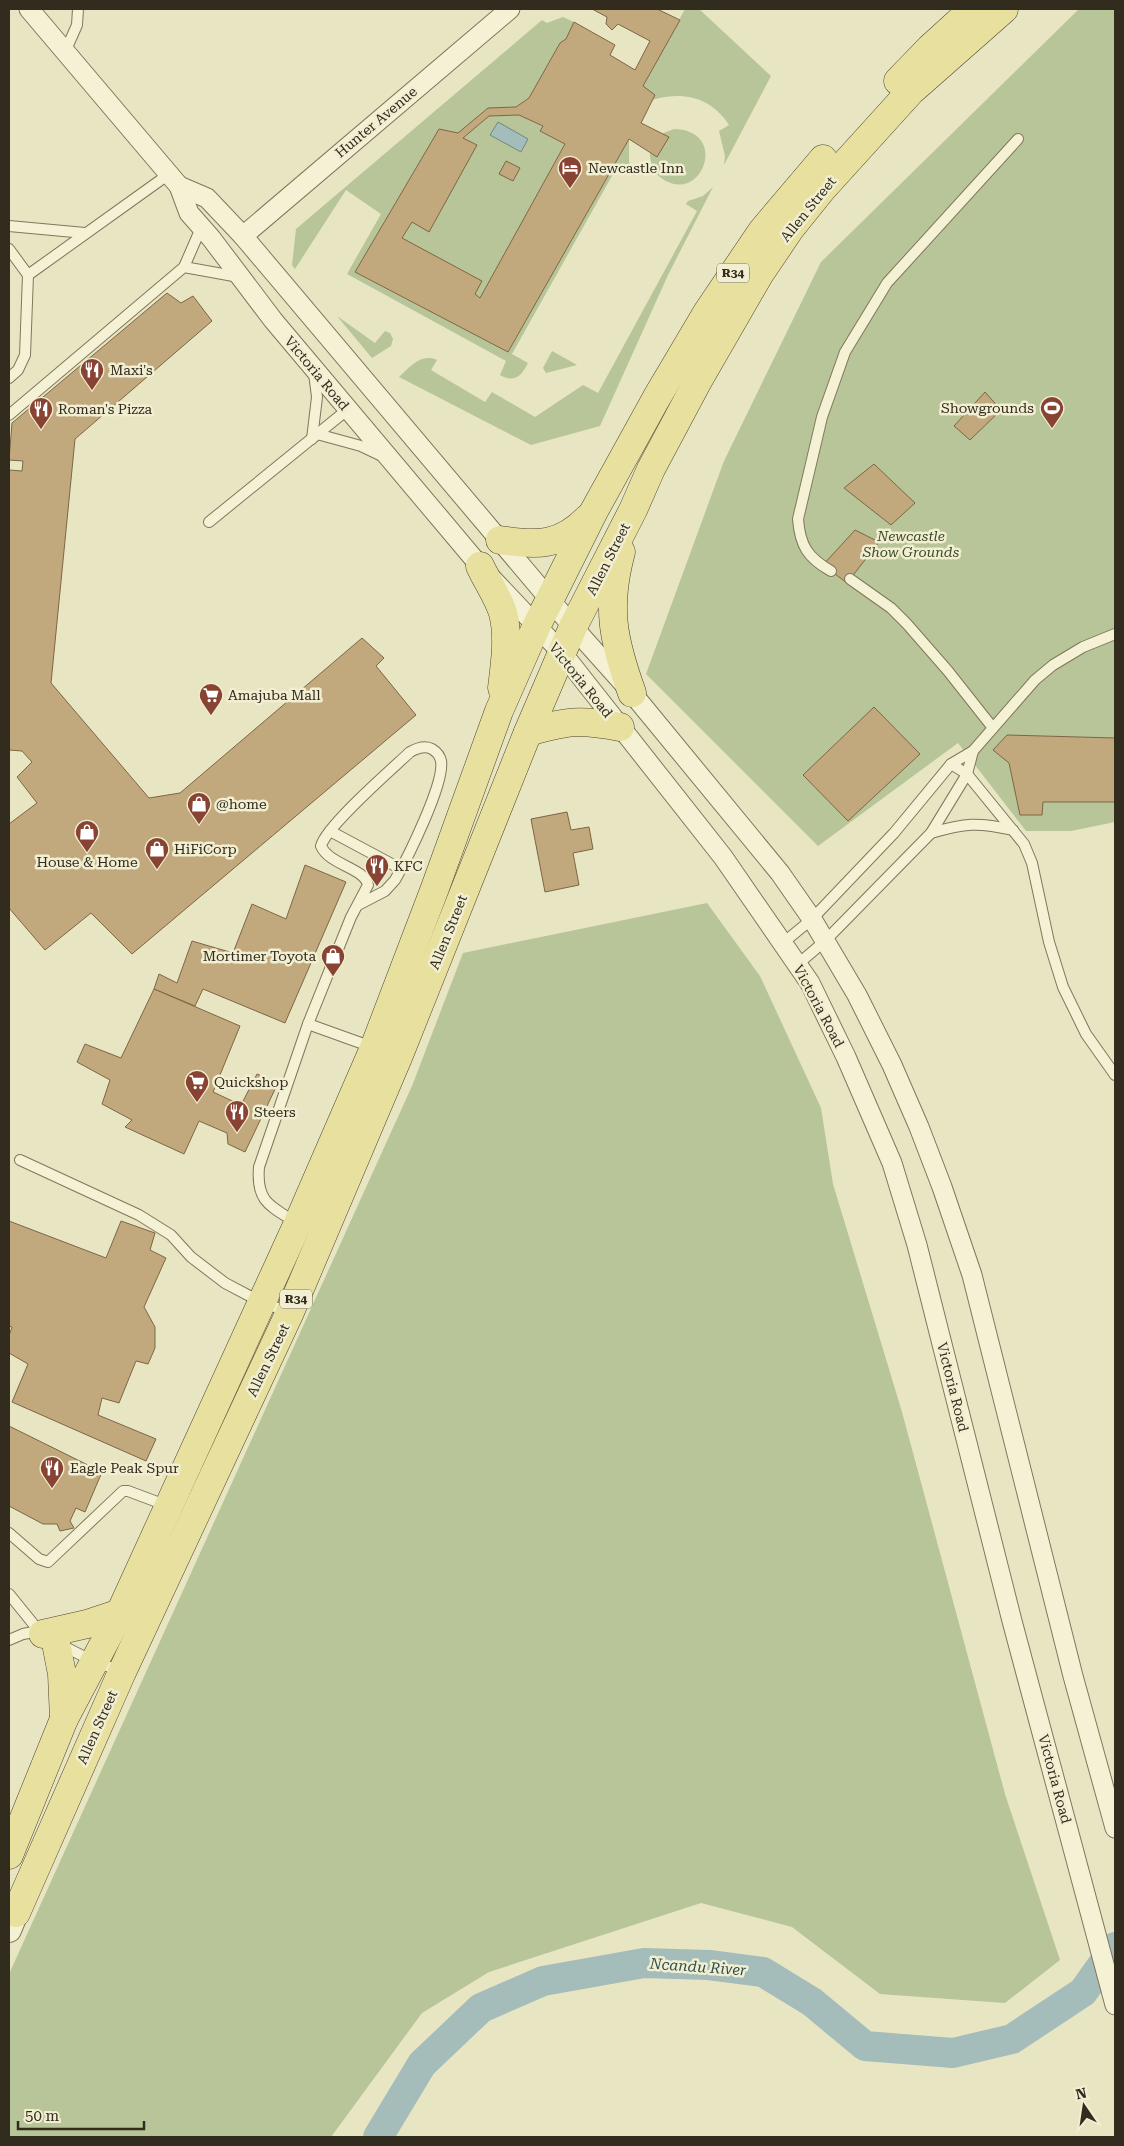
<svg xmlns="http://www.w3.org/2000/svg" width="1124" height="2146" viewBox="0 0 1124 2146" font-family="'Roboto Serif',serif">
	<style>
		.green { fill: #b7c598 }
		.water { fill: #a4bcba; stroke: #6d8887 }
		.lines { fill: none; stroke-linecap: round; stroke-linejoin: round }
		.river { stroke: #a4bcba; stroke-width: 30 }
		.building { fill: #c2a87d; stroke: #7d6644; fill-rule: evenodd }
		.service-casing { stroke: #80775c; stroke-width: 12 }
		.minor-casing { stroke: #80775c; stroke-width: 21 }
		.tertiary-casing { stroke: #80775c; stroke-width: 26 }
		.primary-casing { stroke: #4f4430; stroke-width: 29 }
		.service { stroke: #f4f1d5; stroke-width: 10 }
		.minor { stroke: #f4f1d5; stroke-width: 19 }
		.tertiary { stroke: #f4f1d5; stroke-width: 24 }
		.primary { stroke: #e8e09e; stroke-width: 28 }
		.labels { text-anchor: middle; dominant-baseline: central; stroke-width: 5; stroke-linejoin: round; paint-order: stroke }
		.shield { fill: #f1eed1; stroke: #6b6654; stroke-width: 1 }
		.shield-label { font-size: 12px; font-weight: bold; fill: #322c1e }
		.street-label { font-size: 14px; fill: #322c1e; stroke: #f1eed1 }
		.poi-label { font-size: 14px; fill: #322c1e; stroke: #f1eed1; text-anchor: start }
		.park-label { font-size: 14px; font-style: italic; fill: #3b4c27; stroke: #f1eed1 }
		.water-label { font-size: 15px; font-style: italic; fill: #2f4c50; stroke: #f1eed1 }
	</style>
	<rect width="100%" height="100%" fill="#e8e5c3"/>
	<g class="green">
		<path d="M685,9H699L771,76L724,165L725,156L719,131L729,125C711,97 683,91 652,100L643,86Z"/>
		<path d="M1079,9H1115V822L1071,831H1026L958,743L818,846L646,674L724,461L821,262Z"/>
		<path d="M563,17L574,22L566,39L560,43L529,98L516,107L488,108L458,133L439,129L355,272L508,352L629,139V161L634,176L617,167L512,354L528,363C521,377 514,383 500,375L506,361L347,274L381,214L346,190L295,269L292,265L296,229L542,20L547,23Z"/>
		<path d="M519,115L543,126L540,131L565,144L480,298L402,238L463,138L489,116Z"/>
		<path d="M674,129C728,130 704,201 666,181C654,175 650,165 650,153L657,157L661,134Z"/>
		<path d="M713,187L668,275L600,426L531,445L399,377C410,367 421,353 437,360L431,370L485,402L492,392L535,417L583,385L598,393L697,211L686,204L688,201L703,196Z"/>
		<path d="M337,316L375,343L385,331L390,333L393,339L391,346L372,358Z"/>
		<path d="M552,351L577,365L546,373L543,368Z"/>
		<path d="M707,903L760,976L821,1108L833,1184L902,1412L1005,1794L1060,1960L1005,2003L880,1994L792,1927L701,1903L489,1972L422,2013L331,2137H9V1974L412,1086L463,953Z"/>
	</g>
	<path class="water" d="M498,122L528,139L521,152L490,135Z"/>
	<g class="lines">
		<path class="river" d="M378,2137L422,2064L481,2008L543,1981L644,1963L709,1965L763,1972L812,2002L865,2046L953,2053L1012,2039L1083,1992L1115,1947"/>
	</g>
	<g class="building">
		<path d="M592,9H657L680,20L643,86L655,95L641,123L669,137L657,157L629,139L508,352L355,272L439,129L458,133L488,108L516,107L529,98L560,43L566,39L574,22L615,45L610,55L635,70L650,41L618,24L612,30L606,24L607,17ZM519,115L543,126L540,131L565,144L480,298L475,294L482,281L402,238L412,222L429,232L477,145L463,138L489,116Z"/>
		<path d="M506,161L520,168L513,181L499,174Z"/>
		<path d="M167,293L181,303L193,296L212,321L75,439L51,683L149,798L180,793L362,638L384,658L376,666L416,715L132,954L91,913L45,950L9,908V824L37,803L17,777L32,762L22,751L9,750V470L22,471L23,461L9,460L12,423Z"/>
		<path d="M985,392L1001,410L970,440L954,426Z"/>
		<path d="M874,464L915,503L891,525L844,488Z"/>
		<path d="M855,530L879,542L847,583L823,565Z"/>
		<path d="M874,707L920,754L848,821L803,775Z"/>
		<path d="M1007,735L1115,738V802H1043L1042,815H1020L1009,763L993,750Z"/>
		<path d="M567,812L571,830L589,827L593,849L573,853L579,885L545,892L531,819Z"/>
		<path d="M305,865L346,882L285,1023L203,989L195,1006L154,989L159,974L177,983L192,941L233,953L252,904L286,919Z"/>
		<path d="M154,989L240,1026L213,1092L241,1105L257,1074L278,1083L245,1152L228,1144L227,1133L199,1121L184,1154L125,1127L132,1120L102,1104L110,1080L77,1062L85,1044L121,1058Z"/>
		<path d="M9,1221L106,1258L121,1221L155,1233L150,1250L166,1258L144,1307L155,1327V1348L148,1364L136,1361L119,1403L102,1398L98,1415L156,1439L146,1461L12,1402L28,1364L9,1353V1336L12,1327L9,1326Z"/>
		<path d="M9,1426L102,1472L85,1512L76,1508L70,1521L74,1528L60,1531L57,1524H43L9,1506Z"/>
	</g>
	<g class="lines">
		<g class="service-casing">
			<g id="service">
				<path d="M65,52L77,25L78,9"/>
				<path d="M9,226L85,233"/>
				<path d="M9,249L28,275L169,174"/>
				<path d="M184,267L239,277"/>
				<path d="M9,378L18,370L25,355L28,275"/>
				<path d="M9,415L184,267L201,228"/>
				<path d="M317,434L361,446L382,456"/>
				<path d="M312,439L317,397L314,373"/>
				<path d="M209,522L347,410"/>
				<path d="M831,571C808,558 800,546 798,519L822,417L845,352L887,283L1018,139"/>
				<path d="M850,579L891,608L907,624L948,671L993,728"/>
				<path d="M951,764L967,774L1024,844L1032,863L1049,942L1063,987L1086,1034L1115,1075"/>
				<path d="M330,831L401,869"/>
				<path d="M931,833C965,823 978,822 1013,830"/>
				<path d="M783,943L812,919L894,833L951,764L973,751L1035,680L1053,665L1083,647L1115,634"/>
				<path d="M798,964L825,941L931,833L967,774L973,751"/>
				<path d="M308,1024L372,1047"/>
				<path d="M20,1160L139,1215L171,1235L191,1257L225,1283L261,1302L289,1312"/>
				<path d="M297,1223C270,1206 256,1202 259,1167L308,1024L351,917L368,885C365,868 329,865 321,846C326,826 392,769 410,752C417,748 425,745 432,749C437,752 440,756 441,761C445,783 407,859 395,880L385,891L358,905"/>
				<path d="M9,1533L39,1559L48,1562L123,1491H128L168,1506"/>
				<path d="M9,1594L39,1631"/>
				<path d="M9,1640L23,1634L39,1631L43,1634"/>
				<path d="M59,1644L95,1662L121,1671"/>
			</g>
		</g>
		<g class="minor-casing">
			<g id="minor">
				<path d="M29,9L179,186L189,213L211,238L273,320L480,566L563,654L723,857L810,983L846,1057L892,1163L917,1245L1012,1621L1115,2005"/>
				<path d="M179,186L207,198L243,236L573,627L632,693L780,873L812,919L857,995L892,1065L919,1127L942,1187L972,1275L1073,1676L1115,1828"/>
				<path d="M243,236L510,9"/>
			</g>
		</g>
		<g class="tertiary-casing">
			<path id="tertiary" d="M9,1930L16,1913"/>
		</g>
		<g class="primary-casing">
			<g id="primary">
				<path d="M898,81L930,48L973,9"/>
				<path d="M500,540C537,546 561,546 588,518"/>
				<path d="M621,552C606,608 613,640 632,693"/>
				<path d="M480,566C487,581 498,597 503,613C509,637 505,663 502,688"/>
				<path d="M528,732C567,721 580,719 620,727"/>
				<path d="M43,1634L87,1624L120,1613"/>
				<path d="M56,1643L62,1674L64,1719"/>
				<path d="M9,1855L64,1719L120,1613L298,1223L374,1048L435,888L499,711L536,627L594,511L657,397L708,311L762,231L823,159"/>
				<path d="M9,1911L16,1913L122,1672L290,1312L399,1055L528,732L573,627L633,510L651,469L699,379L759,275L790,229L823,188L911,91L1004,9"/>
			</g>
		</g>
		<use href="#service" class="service"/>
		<use href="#minor" class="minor"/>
		<use href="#tertiary" class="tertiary"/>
		<use href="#primary" class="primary"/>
	</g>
	<defs>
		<g id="hotel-pin" transform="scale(1.25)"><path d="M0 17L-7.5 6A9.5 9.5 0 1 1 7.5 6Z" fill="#894333" stroke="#f1eed1"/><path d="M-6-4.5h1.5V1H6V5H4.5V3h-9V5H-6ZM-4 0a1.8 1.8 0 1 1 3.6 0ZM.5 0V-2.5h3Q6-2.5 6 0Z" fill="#fff"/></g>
		<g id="restaurant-pin" transform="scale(1.25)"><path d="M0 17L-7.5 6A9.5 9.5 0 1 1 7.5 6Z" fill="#894333" stroke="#f1eed1"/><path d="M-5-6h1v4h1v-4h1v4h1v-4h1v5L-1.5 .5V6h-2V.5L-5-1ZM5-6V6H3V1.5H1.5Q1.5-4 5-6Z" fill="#fff"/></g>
		<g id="stadium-pin" transform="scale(1.25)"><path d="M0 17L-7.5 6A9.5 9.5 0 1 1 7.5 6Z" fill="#894333" stroke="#f1eed1"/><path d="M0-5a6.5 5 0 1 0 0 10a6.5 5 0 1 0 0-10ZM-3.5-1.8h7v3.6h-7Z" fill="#fff"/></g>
		<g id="supermarket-pin" transform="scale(1.25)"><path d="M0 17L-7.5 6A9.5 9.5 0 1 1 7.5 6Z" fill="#894333" stroke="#f1eed1"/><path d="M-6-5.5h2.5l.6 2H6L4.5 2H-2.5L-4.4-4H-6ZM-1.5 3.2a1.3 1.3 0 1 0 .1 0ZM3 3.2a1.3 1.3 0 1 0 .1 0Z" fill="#fff"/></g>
		<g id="shop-pin" transform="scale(1.25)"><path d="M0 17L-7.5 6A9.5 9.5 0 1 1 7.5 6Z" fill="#894333" stroke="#f1eed1"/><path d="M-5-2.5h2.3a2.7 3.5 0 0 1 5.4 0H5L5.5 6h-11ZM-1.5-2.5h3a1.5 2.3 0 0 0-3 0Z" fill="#fff"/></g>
	</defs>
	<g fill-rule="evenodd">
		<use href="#hotel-pin" x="570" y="168"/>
		<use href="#restaurant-pin" x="92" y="370"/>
		<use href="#stadium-pin" x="1052" y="408"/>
		<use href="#restaurant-pin" x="41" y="409"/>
		<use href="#supermarket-pin" x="211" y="695"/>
		<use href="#shop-pin" x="199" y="804"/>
		<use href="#shop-pin" x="87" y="832"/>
		<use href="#shop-pin" x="157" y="849"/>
		<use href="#restaurant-pin" x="377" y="866"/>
		<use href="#shop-pin" x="333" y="956"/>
		<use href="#supermarket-pin" x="197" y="1082"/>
		<use href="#restaurant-pin" x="237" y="1112"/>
		<use href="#restaurant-pin" x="52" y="1468"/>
	</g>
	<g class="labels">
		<g class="shield">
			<rect x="717" y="263.5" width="32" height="19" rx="4"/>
			<rect x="280" y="1289.5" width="32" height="19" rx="4"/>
		</g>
		<g class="shield-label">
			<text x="733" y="273">R34</text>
			<text x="296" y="1299">R34</text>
		</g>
		<g class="street-label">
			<text transform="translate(376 122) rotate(-40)">Hunter Avenue</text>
			<text transform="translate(808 209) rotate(-51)">Allen Street</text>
			<text transform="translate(317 373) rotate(50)">Victoria Road</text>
			<text transform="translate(608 559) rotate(-63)">Allen Street</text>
			<text transform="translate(581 680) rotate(51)">Victoria Road</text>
			<text transform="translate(448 932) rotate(-68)">Allen Street</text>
			<text transform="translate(819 1006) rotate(62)">Victoria Road</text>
			<text transform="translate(268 1360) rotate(-64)">Allen Street</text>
			<text transform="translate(953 1387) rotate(76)">Victoria Road</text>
			<text transform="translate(97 1727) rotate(-66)">Allen Street</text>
			<text transform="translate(1055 1779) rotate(75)">Victoria Road</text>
		</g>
		<g class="poi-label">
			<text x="588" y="168">Newcastle Inn</text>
			<text x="110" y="370">Maxi's</text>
			<text x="1034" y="408" text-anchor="end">Showgrounds</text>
			<text x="58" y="409">Roman's Pizza</text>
			<text x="228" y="695">Amajuba Mall</text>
			<text x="216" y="804">@home</text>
			<text x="174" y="849">HiFiCorp</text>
			<text x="87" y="862" text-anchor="middle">House &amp; Home</text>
			<text x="394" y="866">KFC</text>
			<text x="316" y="956" text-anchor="end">Mortimer Toyota</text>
			<text x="214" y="1082">Quickshop</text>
			<text x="254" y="1112">Steers</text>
			<text x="70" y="1468">Eagle Peak Spur</text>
		</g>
		<g class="park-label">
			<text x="911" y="536">Newcastle<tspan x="911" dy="16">Show Grounds</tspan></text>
		</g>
		<g class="water-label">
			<text transform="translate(698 1967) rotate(4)">Ncandu River</text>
		</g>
	</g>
	<rect width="1124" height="2146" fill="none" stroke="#322c1e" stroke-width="20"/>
	<g transform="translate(1084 2106) rotate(347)" stroke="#f1eed1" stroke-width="4" paint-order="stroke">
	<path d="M0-4L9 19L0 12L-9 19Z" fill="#322c1e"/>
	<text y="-8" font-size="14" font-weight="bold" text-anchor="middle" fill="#322c1e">N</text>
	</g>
	<path d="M18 2121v8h126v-8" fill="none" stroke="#322c1e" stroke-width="2.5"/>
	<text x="25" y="2121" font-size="15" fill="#322c1e" stroke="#f1eed1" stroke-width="4" paint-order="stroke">50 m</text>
</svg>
